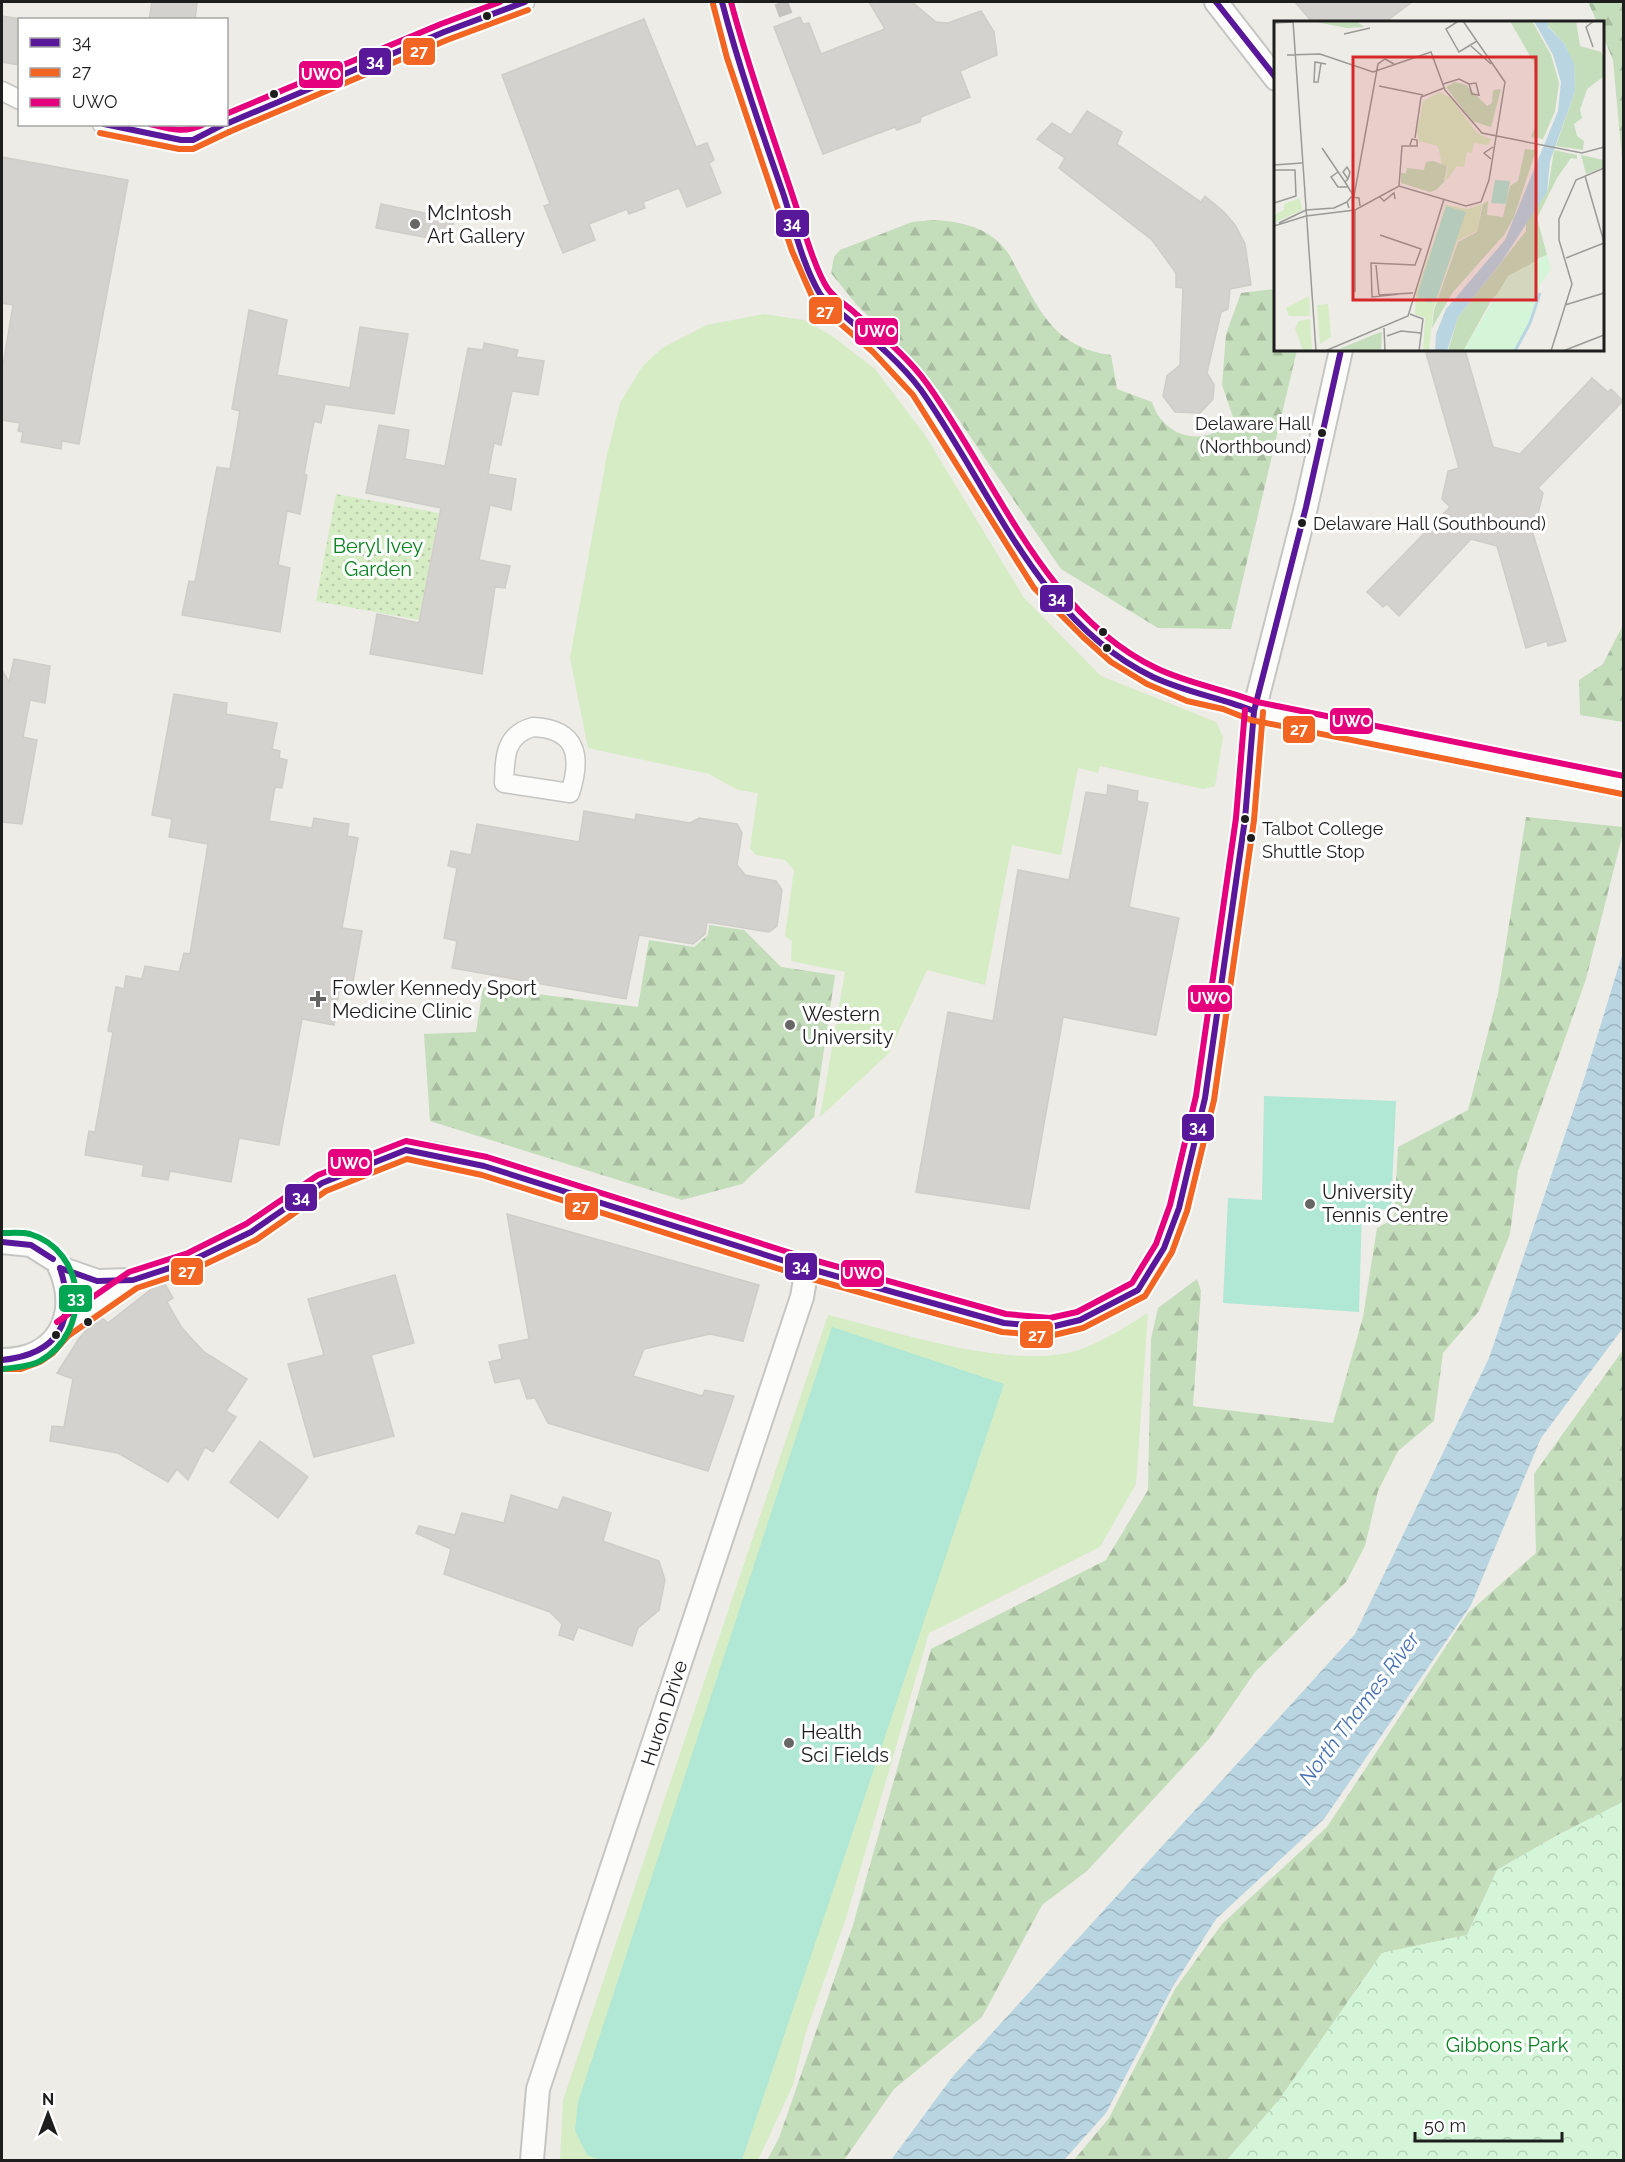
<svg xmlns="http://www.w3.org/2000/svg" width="1625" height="2162" viewBox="0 0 1625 2162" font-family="Raleway,sans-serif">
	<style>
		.grass { fill: #d5ecc4 }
		.forest { fill: url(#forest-firs) }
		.park { fill: url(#park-crowns) }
		.garden { fill: url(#garden-dots) }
		.pitch { fill: #b0e7d5 }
		.water { fill: url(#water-waves) }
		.building { fill: #d3d2ce; stroke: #d0cdc8; stroke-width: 1.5 }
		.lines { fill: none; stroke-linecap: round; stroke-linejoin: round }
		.pedestrian-tunnel { stroke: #c4c3bf; stroke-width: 14; stroke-dasharray: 14 7; stroke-linecap: butt }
		.minor-casing { stroke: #c5c5c3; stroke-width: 21 }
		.tertiary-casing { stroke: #c5c5c3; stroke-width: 26 }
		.minor { stroke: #fcfcfb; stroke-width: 18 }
		.tertiary { stroke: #fcfcfb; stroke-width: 22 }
		.bus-1-casing { stroke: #fff; stroke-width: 10 }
		.bus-2-casing { stroke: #fff; stroke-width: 10 }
		.bus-3-casing { stroke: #fff; stroke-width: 10 }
		.bus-4-casing { stroke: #fff; stroke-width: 10 }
		.bus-1 { stroke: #59189a; stroke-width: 6 }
		.bus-2 { stroke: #f26522; stroke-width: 6 }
		.bus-3 { stroke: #e5007d; stroke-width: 6 }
		.bus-4 { stroke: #00a651; stroke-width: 6 }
		.bus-dot { fill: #1e1e1e; stroke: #fff; stroke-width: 2 }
		.poi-dot { fill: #666664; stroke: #fff; stroke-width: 2 }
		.labels { text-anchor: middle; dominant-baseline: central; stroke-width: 6; stroke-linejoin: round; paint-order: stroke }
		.bus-label { font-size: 18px; fill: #1e1e1e; stroke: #fff; text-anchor: start }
		.poi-label { font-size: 20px; fill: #1e1e1e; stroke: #fff; text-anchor: start }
		.park-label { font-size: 20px; fill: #06821e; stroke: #fff }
		.street-label { font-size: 20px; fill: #1e1e1e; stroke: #fff }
		.water-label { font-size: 21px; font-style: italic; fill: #4671b3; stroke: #fff }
		.inset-river { fill: none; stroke: #b8d5e1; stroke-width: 3 }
		.inset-road { fill: none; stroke: #9a9a97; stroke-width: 1.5 }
		.view { fill: #d62828; fill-opacity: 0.15; stroke: #d62828; stroke-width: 3 }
		.inset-edge { fill: none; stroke: #1e1e1e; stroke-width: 3 }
		.line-badge { stroke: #fff; stroke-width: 2 }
		.badge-label { font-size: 16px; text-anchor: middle; font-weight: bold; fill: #fff }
	</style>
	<defs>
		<pattern id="forest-firs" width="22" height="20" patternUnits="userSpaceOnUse" patternTransform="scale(1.5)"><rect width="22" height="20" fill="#c4ddbb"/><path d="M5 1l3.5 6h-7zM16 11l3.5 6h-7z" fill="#a8bda0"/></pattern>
		<pattern id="park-crowns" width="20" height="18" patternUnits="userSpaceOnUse" patternTransform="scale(1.5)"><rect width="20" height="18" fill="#d4f5d7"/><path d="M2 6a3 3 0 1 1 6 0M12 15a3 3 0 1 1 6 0" fill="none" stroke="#b6d2b8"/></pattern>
		<pattern id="garden-dots" width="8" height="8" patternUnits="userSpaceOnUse" patternTransform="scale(1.5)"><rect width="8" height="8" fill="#d5ecc4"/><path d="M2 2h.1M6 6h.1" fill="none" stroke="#b6caa8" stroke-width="1.8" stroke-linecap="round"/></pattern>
		<pattern id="water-waves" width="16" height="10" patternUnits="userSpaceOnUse" patternTransform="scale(1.5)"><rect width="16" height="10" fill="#b8d5e1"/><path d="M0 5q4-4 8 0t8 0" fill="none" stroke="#9eb6c1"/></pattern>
	</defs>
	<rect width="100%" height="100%" fill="#edece7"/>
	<g class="grass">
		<path d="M764,314L804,320L832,336L875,369L925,435L1024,598L1101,676L1216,722L1223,737L1215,786L1203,789L1100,766L1098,773L1078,768L1061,855L1012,845L985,985L927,970L889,1053L820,1117L845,972L791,961L792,941L785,936L794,870L785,860L756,855L750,848L758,793L738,790L709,774L588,748L570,658L607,455L620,403L642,367L662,348L707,325Z"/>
		<path d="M1148,1313L1136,1484L1100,1547L929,1633L846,1918L805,2035L793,2085L758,2160H560L563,2100L828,1315C895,1331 1019,1374 1084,1348C1107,1339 1127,1326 1148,1313Z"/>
	</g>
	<g class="forest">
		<path d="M1588,2H1623V170L1613,60L1603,36L1602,22H1597Z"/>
		<path d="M934,220C955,221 978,225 995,239C1007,248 1012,260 1019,273C1042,316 1058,348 1111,355L1117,389L1152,402C1159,426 1184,443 1211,434C1218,432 1227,422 1233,417L1222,385L1226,334L1241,293L1275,289L1276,350H1297L1231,629L1158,628L1061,569L939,391L900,347L856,304L831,273L834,257L840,250L912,222Z"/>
		<path d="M1623,625V722L1580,715L1579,680L1603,664Z"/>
		<path d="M1526,817L1623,827V833L1586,979L1518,1171L1510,1234L1479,1311L1443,1353L1434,1421L1398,1451L1378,1491L1365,1546L1346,1582L1255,1672L1209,1739L1087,1871L1042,1905L982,2017L894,2089L844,2160H767L779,2138L853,1925L931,1649L1106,1560L1148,1490L1151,1339L1158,1308L1197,1279L1201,1291L1193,1406L1333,1423L1363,1317L1377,1228L1394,1219L1398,1147L1468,1110L1498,994Z"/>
		<path d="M709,925L744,930L781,967L835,975L814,1117L742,1184L682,1200L430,1121L424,1034L476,1032L483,987L638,1007L649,940L694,947L708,935Z"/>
		<path d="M1623,1350V1802L1556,1836L1497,1870L1467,1935L1382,1953L1279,2100L1227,2160H1074L1109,2118L1175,1989L1222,1924L1327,1827L1468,1613L1536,1553L1534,1474Z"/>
	</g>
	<path class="park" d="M1623,1802V2160H1227L1279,2100L1382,1953L1467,1935L1497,1870L1556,1836Z"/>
	<path class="garden" d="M336,494L439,513L419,620L316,601Z"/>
	<g class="pitch">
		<path d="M1264,1096L1396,1101L1391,1210L1362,1208L1359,1312L1223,1303L1228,1198L1262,1200Z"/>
		<path d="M832,1327L1004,1384L742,2160H601L587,2155L575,2131L578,2102Z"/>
	</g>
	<path class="water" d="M1623,952V1328L1541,1438L1471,1605L1324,1819L1216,1919L1172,1988L1106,2113L1064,2160H891L953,2076L1355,1634L1489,1358L1585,1076Z"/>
	<g class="building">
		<path d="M152,2H197L195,20H149Z"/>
		<path d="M869,2H912L936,22L948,23L981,11L994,32L997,55L960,71L970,97L921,117L920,122L897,130L895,127L823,154L774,27L800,17L803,24L809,23L821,54L885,29Z"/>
		<path d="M1295,2H1412L1385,22H1312Z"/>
		<path d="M2,16L20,19V65L2,62Z"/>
		<path d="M644,19L696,147L707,143L714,160L709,163L721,193L687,207L679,188L643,202L645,208L629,214L627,209L589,224L595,240L563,253L544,206L550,204L502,75Z"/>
		<path d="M1087,111L1122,132L1117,144L1201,202L1205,196L1224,212L1235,225L1245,244L1251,285L1230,289L1228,309L1221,312L1207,373L1214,385L1213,399L1200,413L1175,412L1163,396L1167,376L1180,365L1183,288L1176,287V273L1152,240L1059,168L1065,158L1037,139L1052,123L1071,135Z"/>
		<path d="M2,157L128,180L79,444L62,441L61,449L21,442L23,432L18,431L20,423L2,420V371L13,305L2,303Z"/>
		<path d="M381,204L454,219L449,242L376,228Z"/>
		<path d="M249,310L287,320L277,375L350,388L360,327L408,334L394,414L325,404L321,423L314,421L304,474L307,475L300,514L287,511L278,565L290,568L280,632L182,615L189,581L195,582L217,467L230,469L240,411L232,409Z"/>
		<path d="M484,343L518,350L516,357L544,361L538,395L512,391L501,445L494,443L488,474L516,479L511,510L490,505L479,560L510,566L505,588L495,587L482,674L370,654L377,614L419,623L441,508L366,493L379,425L409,430L405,459L445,466L468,348L483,350Z"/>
		<path d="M1438,350H1465L1493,447L1520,454L1592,378L1608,392L1611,389L1623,401L1538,488L1543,493L1533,534L1566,641L1548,646L1547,641L1526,648L1497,546L1471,539L1399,616L1387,604L1383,607L1367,592L1450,507L1442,499L1448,471L1459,468L1426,353Z"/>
		<path d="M14,659L50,666L45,703L30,700L23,737L37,740L22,824L2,822V670L9,682Z"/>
		<path d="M174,694L227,703L226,714L277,723L272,749L280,751L279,758L287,760L282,788L275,787L269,821L312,828L314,818L349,824L347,836L358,838L342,928L362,931L351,993L339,991L334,1025L302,1019L279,1145L239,1138L231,1182L170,1171L168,1180L142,1176L144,1165L85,1155L89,1131L95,1132L113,1032L108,1031L116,987L124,989L126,976L142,979L145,966L179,972L184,953L190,954L208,844L169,837L172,819L152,815Z"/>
		<path d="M1108,785L1138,791L1137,801L1148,803L1129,907L1179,918L1156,1035L1063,1017L1029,1209L916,1192L948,1012L993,1021L1018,870L1069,880L1086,792L1107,795Z"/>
		<path d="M584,811L635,820L636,814L690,823L699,818L737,824L742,833L737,865L745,875L776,881L782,890L777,926L769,932L707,922L705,934L693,944L639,935L626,999L452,968L457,941L444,938L457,868L448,866L451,851L471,855L477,824L579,842Z"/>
		<path d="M507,1214L759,1285L743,1341L710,1334L644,1349L633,1376L702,1396L705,1390L734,1396L708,1471L548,1423L535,1398L527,1399L520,1378L495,1383L489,1362L502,1359L499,1345L529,1339Z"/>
		<path d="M395,1275L414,1343L371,1355L394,1436L314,1457L288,1364L324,1355L308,1299Z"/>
		<path d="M165,1284L173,1298L167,1302L182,1328L204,1352L247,1379L226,1411L236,1417L213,1452L205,1447L188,1480L177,1469L168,1482L118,1453L50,1441L52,1426L64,1427L73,1379L57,1373L78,1340L88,1328L102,1318L108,1323L154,1287Z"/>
		<path d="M260,1441L308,1477L278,1518L230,1482Z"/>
		<path d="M511,1495L558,1510L563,1497L611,1513L603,1541L659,1561L665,1580L659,1610L638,1628L632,1646L578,1627L573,1640L559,1635L562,1624L550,1612L444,1574L451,1549L416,1533L419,1526L455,1535L462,1513L504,1523Z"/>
	</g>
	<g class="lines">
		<path class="pedestrian-tunnel" d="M781,2L788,21"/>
		<g class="minor-casing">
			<g id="minor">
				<path d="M722,2L736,55L801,248L821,295L879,346L920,389L1042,583L1089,631L1116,654L1151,676L1190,692L1226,700L1254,711"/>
				<path d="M2,91L20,100"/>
				<path d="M102,124L181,140H193L225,124"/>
				<path d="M226,124L444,32L525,2"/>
				<path d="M533,727C577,729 582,756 570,793L504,783C505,758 504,735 533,727Z"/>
			</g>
		</g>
		<g class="tertiary-casing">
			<g id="tertiary">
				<path d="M1216,2L1276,79"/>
				<path d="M1254,711L1624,785"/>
				<path d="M2,1242L31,1245L53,1259"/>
				<path d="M60,1268L97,1281L133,1280L191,1261L251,1232L322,1183L406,1150L440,1155L484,1166L807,1268L1004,1323L1051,1327L1080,1320L1138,1290L1164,1248L1179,1208L1205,1098L1245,819L1254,711L1306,507L1341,350"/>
				<path d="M62,1329L133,1280"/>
				<path d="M2,1360C56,1360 81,1317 60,1268"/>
				<path d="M532,2160L538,2089L802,1297L807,1268"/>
			</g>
		</g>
		<use href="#minor" class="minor"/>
		<use href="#tertiary" class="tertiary"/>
		<g class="bus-1-casing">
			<g id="bus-1">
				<path d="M722,2C739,67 761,130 783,193C794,226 802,264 820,294C826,303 839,311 848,319C873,340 901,363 921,390C990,487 1039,623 1153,677C1185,692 1221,698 1254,711"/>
				<path d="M1216,2L1276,78"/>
				<path d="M104,124L181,140H193L224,124"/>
				<path d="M226,124L444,32L525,2"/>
				<path d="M2,1242L31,1245L53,1259"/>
				<path d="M60,1268L97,1281L133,1280L191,1261L251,1232L322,1183L406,1150L484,1166L807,1268L1004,1323L1051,1327L1080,1320L1138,1290L1164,1248L1179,1208L1205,1098L1245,819L1254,711L1306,507L1341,350"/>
				<path d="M2,1360C59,1354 77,1321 60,1268"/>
			</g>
		</g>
		<g class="bus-2-casing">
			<g id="bus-2">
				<path d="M713,4L727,58L792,251L814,301L873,352L913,395L1034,588L1083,637L1111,662L1147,684L1187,701L1223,709L1251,720L1622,794"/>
				<path d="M229,132L447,40L528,10"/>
				<path d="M100,133L179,149H193L229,132"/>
				<path d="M805,1277L1002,1332L1050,1336L1083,1328L1145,1296L1172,1252L1187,1211L1214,1100L1254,820L1263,712"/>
				<path d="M2,1369H21L40,1362L53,1353L68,1336L137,1288L195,1269L256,1240L326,1191L407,1159L482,1175L786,1271"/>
			</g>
		</g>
		<g class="bus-3-casing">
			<g id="bus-3">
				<path d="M731,2C749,70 773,136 795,203C803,227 815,270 828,289C835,299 848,306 856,314C881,335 909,358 928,385C996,480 1045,615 1156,668C1189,684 1224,689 1257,702L1624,776"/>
				<path d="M226,114L441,24L500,2"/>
				<path d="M150,124C170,129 185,134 204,124"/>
				<path d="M57,1322L129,1272L188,1253L246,1224L318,1175L406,1141L487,1157L810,1259L1006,1314L1050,1318L1077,1312L1132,1283L1156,1244L1170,1205L1196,1096L1236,818L1245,710"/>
			</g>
		</g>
		<g class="bus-4-casing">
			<path id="bus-4" d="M2,1233C11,1233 22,1232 30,1234C87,1251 92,1332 40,1361C30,1367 15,1367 4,1369"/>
		</g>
		<use href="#bus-1" class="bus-1"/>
		<use href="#bus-2" class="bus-2"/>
		<use href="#bus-3" class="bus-3"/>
		<use href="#bus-4" class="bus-4"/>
	</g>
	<g class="bus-dot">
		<circle cx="487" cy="16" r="5"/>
		<circle cx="274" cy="94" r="5"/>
		<circle cx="1322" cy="433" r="5"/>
		<circle cx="1302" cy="523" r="5"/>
		<circle cx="1103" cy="632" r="5"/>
		<circle cx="1107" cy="648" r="5"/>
		<circle cx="1245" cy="819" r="5"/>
		<circle cx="1251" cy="838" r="5"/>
		<circle cx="88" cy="1322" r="5"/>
		<circle cx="56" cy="1335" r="5"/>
	</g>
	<g class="poi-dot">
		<circle cx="415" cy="224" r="6"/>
		<path d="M315 990h6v6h6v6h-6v6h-6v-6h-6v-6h6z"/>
		<circle cx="790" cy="1025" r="6"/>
		<circle cx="1310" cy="1204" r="6"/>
		<circle cx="789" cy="1743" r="6"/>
	</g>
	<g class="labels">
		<g class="bus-label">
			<text x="1311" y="423" text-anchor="end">Delaware Hall<tspan x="1311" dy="23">(Northbound)</tspan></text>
			<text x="1313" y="523">Delaware Hall (Southbound)</text>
			<text x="1262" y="828">Talbot College<tspan x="1262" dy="23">Shuttle Stop</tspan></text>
		</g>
		<g class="poi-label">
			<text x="427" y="213">McIntosh<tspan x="427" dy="23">Art Gallery</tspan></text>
			<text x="332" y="988">Fowler Kennedy Sport<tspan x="332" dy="23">Medicine Clinic</tspan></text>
			<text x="802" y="1014">Western<tspan x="802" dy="23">University</tspan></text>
			<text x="1322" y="1192">University<tspan x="1322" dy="23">Tennis Centre</tspan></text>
			<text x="801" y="1732">Health<tspan x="801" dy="23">Sci Fields</tspan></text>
		</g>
		<g class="park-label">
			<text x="378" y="546">Beryl Ivey<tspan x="378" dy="23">Garden</tspan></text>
			<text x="1507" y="2045">Gibbons Park</text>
		</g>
		<g class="street-label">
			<text transform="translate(664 1713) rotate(-72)">Huron Drive</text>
		</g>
		<g class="water-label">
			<text transform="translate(1359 1708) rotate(-53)">North Thames River</text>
		</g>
	</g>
	<g transform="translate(1274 21)">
		<rect width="330" height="330" fill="#edece7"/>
		<path d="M165,71L177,77L203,112L217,118L214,124L200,122L198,132L193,131L190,146L183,145L171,161L174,145L168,144L164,125L145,120L143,110L149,81ZM26,177L28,189L0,202V194L10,189V183ZM208,183L203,210L183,220L159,289L155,330H149L151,297L141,293L142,272L172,184L193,188ZM35,275L36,295H15L12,287ZM54,283L57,316L46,323L43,284ZM36,298L38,330H29L21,307L25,300Z" fill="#d5ecc4"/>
		<path d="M37,0H82L90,6L73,7ZM236,0H258L277,34L285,62L281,90L269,118L257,116L263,101L260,42ZM274,0H302L306,25L327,31L330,36V55L313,68L306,89L308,97L300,103L303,115L310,120L309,129L282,125L301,70L300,44L290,22L274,5ZM181,61L192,64L213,85L218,82L219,69L227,68L217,106L198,100L172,66ZM251,128L262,129L240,196L230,214L179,271L158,307L160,289L184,221L203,211L209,183L214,180L213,194L229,196L236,165L244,160ZM280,129L303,134V138L297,137L283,157L263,197L273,234L265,237L218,278L189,330H174L184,296L252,210V202L274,168ZM307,134L330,139V146L312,153ZM159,140L173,145L170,161L162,169L156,171L127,162V152H132L133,147L150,149L152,141ZM108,311L107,330L65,328L104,312Z" fill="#c4ddbb"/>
		<path d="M273,234L277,248L266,264L255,302L240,330H189L234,255Z" fill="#d4f5d7"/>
		<path d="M221,159L236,160L232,183L217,182ZM172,185L192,191L162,279L155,282L145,278L144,272Z" fill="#b0e7d5"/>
		<path d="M260,0H274V6L290,22L300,43L301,70L276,140L273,171L228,240L184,296L173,330H161L162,313L172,288L231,219L284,90L287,61L279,34Z" fill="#b8d5e1"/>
		<path class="inset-river" d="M241,330L256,302L266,272"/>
		<path class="inset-road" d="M19,0L42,330M183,1L172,8L185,31L203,20M0,2L19,1M70,13L96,7M197,25L217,43M319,26L312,6L320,0M13,34L46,33L99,51L157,31L171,69L208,112L308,132L330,126M47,42L44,61H40L41,41L52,43M169,63L185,58L195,63L202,62L205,74L198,73L195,63M105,65L149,74M141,117L147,76L170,67M48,127L71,161M217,138L210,132L219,126M0,144L28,142M0,149H21L22,175L0,182M64,151L57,156L64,166H74M311,155L330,221M74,158L69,151L73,146L76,151L74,158L71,161L79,174M125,165L128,125H143V119L138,118L136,124M80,175L104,43L111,38L120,43M105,175L110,180L120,172L121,178M75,187L73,181L77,176L85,177L86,185M5,202L32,189L60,187L73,181M0,205L32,195L81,189L125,165L192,185L207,181L215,159L231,61L189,0M106,214L147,228L141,244L97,242L98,276L126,273M292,237L330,222M102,244L105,274M81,271V189M105,274L139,272M291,284L330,272M136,293L149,298L145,330M110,307L111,330M113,315L127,310L147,312M51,330L134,295L170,178M277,330L298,263L285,219V198L302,159L330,147M289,330L330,314"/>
		<path class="view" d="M79,36H262V279H79Z"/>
		<rect width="330" height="330" class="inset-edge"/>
	</g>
	<g class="line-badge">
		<rect x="402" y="37" width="34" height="29" rx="6" fill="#f26522"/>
		<rect x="358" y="47" width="34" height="29" rx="6" fill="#59189a"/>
		<rect x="298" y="60" width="46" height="29" rx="6" fill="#e5007d"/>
		<rect x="775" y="209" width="35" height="29" rx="6" fill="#59189a"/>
		<rect x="808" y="296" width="35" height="29" rx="6" fill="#f26522"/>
		<rect x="854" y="317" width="45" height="29" rx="6" fill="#e5007d"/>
		<rect x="1039" y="584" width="35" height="29" rx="6" fill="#59189a"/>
		<rect x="1329" y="707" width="45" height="28" rx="6" fill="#e5007d"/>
		<rect x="1282" y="715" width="34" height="29" rx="6" fill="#f26522"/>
		<rect x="1187" y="984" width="46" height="29" rx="6" fill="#e5007d"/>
		<rect x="1181" y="1113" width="34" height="29" rx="6" fill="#59189a"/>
		<rect x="327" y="1148" width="46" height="29" rx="6" fill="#e5007d"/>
		<rect x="284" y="1183" width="34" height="29" rx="6" fill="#59189a"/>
		<rect x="564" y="1192" width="35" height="29" rx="6" fill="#f26522"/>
		<rect x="784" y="1252" width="34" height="29" rx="6" fill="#59189a"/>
		<rect x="170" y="1257" width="34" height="29" rx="6" fill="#f26522"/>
		<rect x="840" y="1259" width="45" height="29" rx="6" fill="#e5007d"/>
		<rect x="58" y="1284" width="35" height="29" rx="6" fill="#00a651"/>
		<rect x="1019" y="1320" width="35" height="29" rx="6" fill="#f26522"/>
	</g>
	<g class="badge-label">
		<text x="419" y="57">27</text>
		<text x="375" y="67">34</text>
		<text x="321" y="80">UWO</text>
		<text x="792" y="229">34</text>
		<text x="825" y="317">27</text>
		<text x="877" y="337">UWO</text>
		<text x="1057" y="604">34</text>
		<text x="1352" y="727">UWO</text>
		<text x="1299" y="735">27</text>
		<text x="1210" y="1004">UWO</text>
		<text x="1198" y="1133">34</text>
		<text x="350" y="1169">UWO</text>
		<text x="301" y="1203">34</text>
		<text x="581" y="1212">27</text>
		<text x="801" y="1272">34</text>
		<text x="187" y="1277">27</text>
		<text x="862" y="1279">UWO</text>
		<text x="76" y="1304">33</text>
		<text x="1037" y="1341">27</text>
	</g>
	<rect width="1625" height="2162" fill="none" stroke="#1e1e1e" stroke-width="6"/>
	<rect x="18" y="18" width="210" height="108" fill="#ffffff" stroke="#a5a5a5" stroke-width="1.5"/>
	<rect x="30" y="38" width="30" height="9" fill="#59189a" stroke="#a5a5a5" stroke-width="1.5"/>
	<text x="72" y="48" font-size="18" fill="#1e1e1e">34</text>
	<rect x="30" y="68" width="30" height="9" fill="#f26522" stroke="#a5a5a5" stroke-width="1.5"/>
	<text x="72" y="78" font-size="18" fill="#1e1e1e">27</text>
	<rect x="30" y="98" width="30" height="9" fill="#e5007d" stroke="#a5a5a5" stroke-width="1.5"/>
	<text x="72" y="108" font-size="18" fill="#1e1e1e">UWO</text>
	<g transform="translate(48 2114)" stroke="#ffffff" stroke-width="4.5" paint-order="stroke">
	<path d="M0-4.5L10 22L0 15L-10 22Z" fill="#1e1e1e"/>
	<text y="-9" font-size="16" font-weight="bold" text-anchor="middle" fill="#1e1e1e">N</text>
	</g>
	<path d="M1415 2132v9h147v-9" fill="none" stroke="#1e1e1e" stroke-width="3"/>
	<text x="1424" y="2132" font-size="18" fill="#1e1e1e" stroke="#ffffff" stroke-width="4.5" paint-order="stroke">50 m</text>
</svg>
